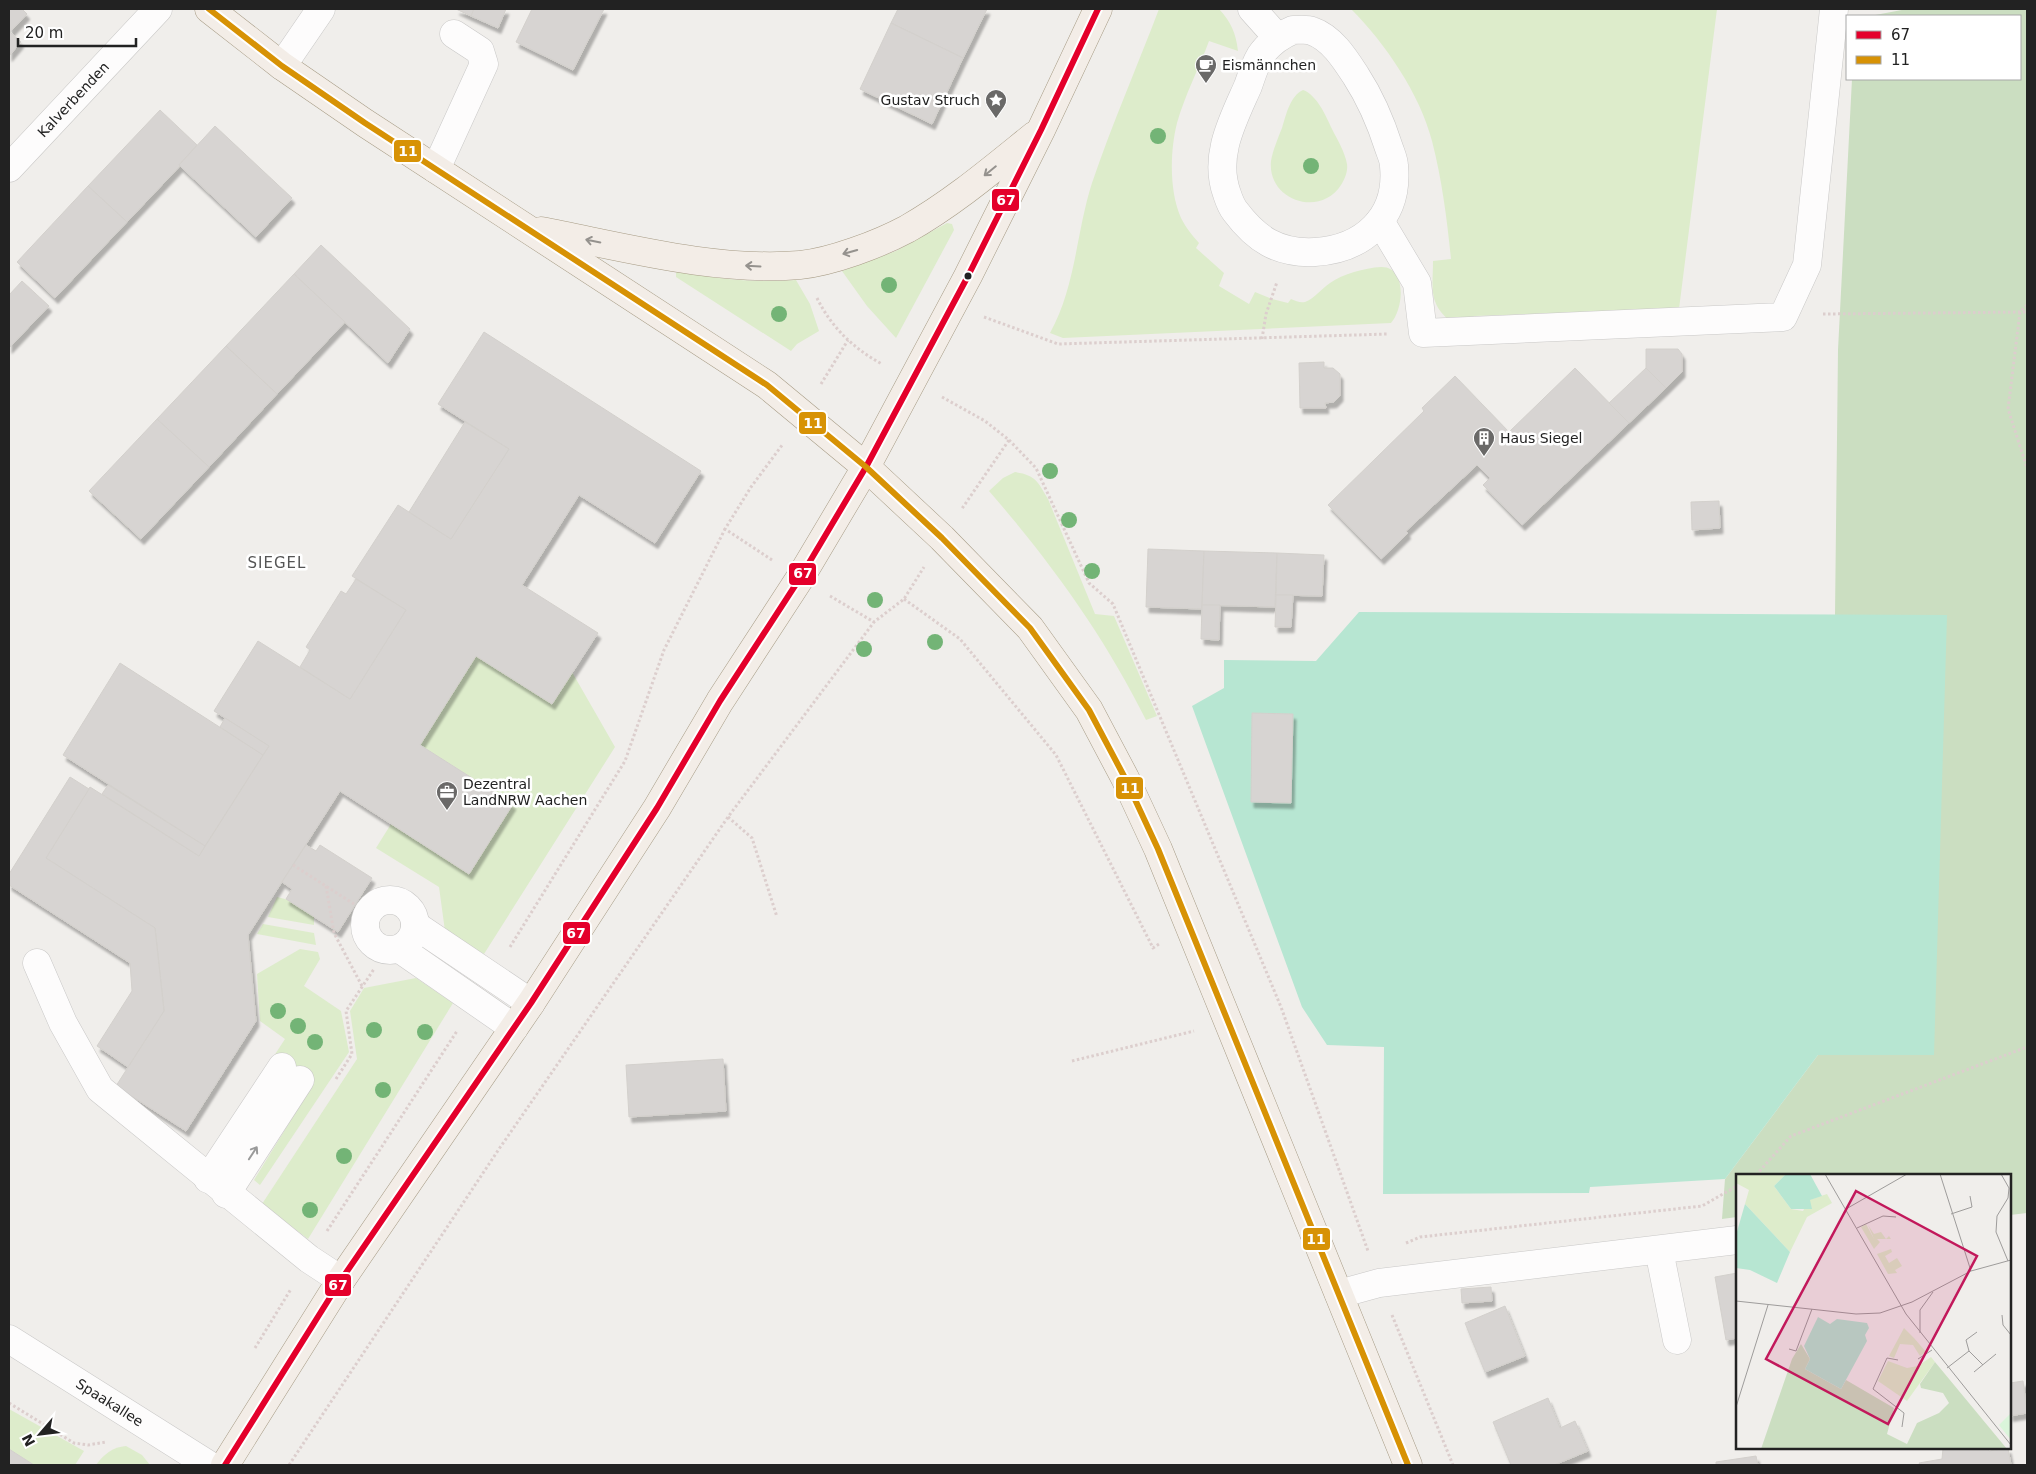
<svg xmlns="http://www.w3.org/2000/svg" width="2036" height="1474" viewBox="0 0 2036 1474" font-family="'DejaVu Sans',sans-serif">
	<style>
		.grass { fill: #ddeccb }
		.forest { fill: #cbdec1 }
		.pitch { fill: #b7e6d2 }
		.building { fill: #d7d4d2; stroke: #d3d0cc; filter: url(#shadow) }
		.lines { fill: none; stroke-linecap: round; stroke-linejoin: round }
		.minor-casing { stroke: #c9c8c7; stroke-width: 29 }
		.major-casing { stroke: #a79c86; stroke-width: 29 }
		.path { stroke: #dccecd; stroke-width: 3; stroke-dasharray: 2.5 2.5; stroke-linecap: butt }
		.minor { stroke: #fdfcfc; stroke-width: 28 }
		.major { stroke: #f3ede7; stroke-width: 28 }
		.bus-1-casing { stroke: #fff; stroke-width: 10 }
		.bus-2-casing { stroke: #fff; stroke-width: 10 }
		.bus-1 { stroke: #e4002b; stroke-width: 6 }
		.bus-2 { stroke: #d79205; stroke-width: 6 }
		.tree { fill: #73b476 }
		.oneway { stroke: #95928e }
		.oneway2 { stroke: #9a9a9a }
		.bus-dot { fill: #222; stroke: #fff; stroke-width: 2 }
		.labels { text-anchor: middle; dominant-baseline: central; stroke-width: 5; stroke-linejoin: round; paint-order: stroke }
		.poi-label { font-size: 14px; fill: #222; stroke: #fff; text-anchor: start }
		.street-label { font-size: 14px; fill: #222; stroke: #fff }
		.neighbourhood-label { font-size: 15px; letter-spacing: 1px; fill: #555; stroke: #fff }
		.inset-road { fill: none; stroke: #9e9c9b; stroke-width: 1 }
		.view { fill: #c2185b; fill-opacity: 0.15; stroke: #c2185b; stroke-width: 2.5 }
		.inset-edge { fill: none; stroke: #222; stroke-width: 2.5 }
		.line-badge { stroke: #fff; stroke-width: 2 }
		.badge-label { font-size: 14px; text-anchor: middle; font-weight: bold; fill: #fff }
	</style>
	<defs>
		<filter id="shadow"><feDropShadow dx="3" dy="5.5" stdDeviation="1" flood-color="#0004"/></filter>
	</defs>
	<rect width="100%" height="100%" fill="#f0eeeb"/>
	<g class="grass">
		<path d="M1159,9H1219C1231,22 1236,33 1238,51L1209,41C1199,68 1185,95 1177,123C1170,151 1169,191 1181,218C1186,228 1192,235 1199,243L1196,248L1224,273L1219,286L1249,304L1255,292L1272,299L1288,303L1291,299C1296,301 1300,303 1305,302C1314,299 1322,288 1330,283C1343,274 1364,268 1381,267C1407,266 1404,309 1391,323L1063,338L1050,333C1076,286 1076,233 1092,183C1112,124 1137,67 1159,9Z"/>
		<path d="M1351,9H1717L1679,309L1474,316V321H1450C1428,303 1433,287 1433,261L1451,259C1447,219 1442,180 1432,141C1420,94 1385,43 1351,9Z"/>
		<path d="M1303,90C1317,95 1326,116 1332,129C1337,139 1345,152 1347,164C1348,171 1345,179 1341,185C1320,218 1267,200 1271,161C1273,150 1278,138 1282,128C1286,115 1290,96 1303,90Z"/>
		<path d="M947,223L952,224L954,230L896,338L867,306L842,271L896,251Z"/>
		<path d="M680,270C719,280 756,283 796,280L810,304L819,331L797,344L791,351L676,277V273Z"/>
		<path d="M1015,472C1036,475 1038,482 1048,499L1095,614L1114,616L1157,716L1146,720C1105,637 1050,561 989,491L1003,478Z"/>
		<path d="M476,656L552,704L572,672L615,747L484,954L445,931L439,887L376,848L391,824L469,874L513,804L420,745Z"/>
		<path d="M277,897L293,901L314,914V925L268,917Z"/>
		<path d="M263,924L314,933L316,945L257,934Z"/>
		<path d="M300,949L318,952L320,959L304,986L341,1011L349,1052L260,1185L254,1180L312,1086L272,1059L285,1039L260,1021L257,974Z"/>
		<path d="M416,978L453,1003L308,1239L262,1204L357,1059L350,1011L364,988Z"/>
		<path d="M9,1409L84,1451L75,1465H34L9,1449Z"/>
		<path d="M126,1446L142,1455L150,1465H96C104,1454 113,1447 126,1446Z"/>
	</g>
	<path class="forest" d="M1907,9H2027V1213L2010,1215V1175H1737V1217L1722,1219L1725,1179L1818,1055H1933L1946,615H1835L1838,350L1852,79H2020V16H1870Z"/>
	<path class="pitch" d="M1359,612L1947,615L1934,1055H1818L1725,1179L1590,1187L1589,1193L1383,1194L1384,1047L1327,1045L1302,1007L1192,706L1224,688V660L1316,661Z"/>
	<g class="building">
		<path d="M9,9H22L27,14L10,32L21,42L9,56Z"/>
		<path d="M456,9H474L471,16Z"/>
		<path d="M474,9H506L498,28L471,16Z"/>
		<path d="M532,9H604L573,70L516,42Z"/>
		<path d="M898,9H987L963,58L891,23Z"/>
		<path d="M891,23L963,58L932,124L860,89Z"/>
		<path d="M160,110L197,145L179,165L180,166L127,222L88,186Z"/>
		<path d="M215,126L292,198L256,237L179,165Z"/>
		<path d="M88,186L127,222L55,298L17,262Z"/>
		<path d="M321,245L410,329L388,363L294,274Z"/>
		<path d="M294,274L345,322L277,394L226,346Z"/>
		<path d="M22,281L49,306L9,348V295Z"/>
		<path d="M484,332L701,471L655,543L579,495L522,585L598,633L552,704L476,656L420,745L513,804L469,874L340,791L248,935L256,1021L186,1131L116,1086L164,1011L155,928L46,858L90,787L199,856L269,746L214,711L258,641L350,699L406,610L352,576L398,505L451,539L509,449L438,404Z"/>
		<path d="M226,346L277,394L209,467L157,419Z"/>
		<path d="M1646,349H1678L1682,354V372L1666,388L1646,368Z"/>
		<path d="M1324,362V368H1333L1340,374V396L1334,402L1325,403L1326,408H1300L1299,363Z"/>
		<path d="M1575,368L1629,423L1522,525L1483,485L1490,478L1477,465L1406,531L1408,533L1381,559L1328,505L1424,411L1422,408L1455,376L1509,432Z"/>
		<path d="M1646,368L1666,388L1629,423L1609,403Z"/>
		<path d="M157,419L209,467L141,539L89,491Z"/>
		<path d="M465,422L509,449L451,539L409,512Z"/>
		<path d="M1719,501L1720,528L1692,530L1691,502Z"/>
		<path d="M1148,549L1204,551L1202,609L1146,607Z"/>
		<path d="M1204,551L1277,553L1275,607L1202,605Z"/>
		<path d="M1277,553L1324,555L1322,596L1276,595Z"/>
		<path d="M356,579L406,610L350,699L300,667L310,650L306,647L341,591L346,594Z"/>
		<path d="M1276,595H1293L1291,627H1275Z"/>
		<path d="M1202,605H1220L1219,640L1201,639Z"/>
		<path d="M120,663L263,755L205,846L63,755Z"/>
		<path d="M1252,713L1293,714L1291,803L1251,802Z"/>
		<path d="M225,718L269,746L263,755L220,727Z"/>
		<path d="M70,777L89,789L46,858L155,928L164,1011L128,1067L97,1046L132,991L130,963L9,885V874Z"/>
		<path d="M108,785L205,846L199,856L102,794Z"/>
		<path d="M306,845L316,851L320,845L372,878L338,932L286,899L292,889L282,882Z"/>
		<path d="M723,1059L726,1111L629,1117L626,1065Z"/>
		<path d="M1737,1273V1338L1726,1340L1715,1277Z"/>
		<path d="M1491,1287L1492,1301L1462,1303L1461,1289Z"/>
		<path d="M1505,1306L1525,1356L1485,1372L1465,1323Z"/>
		<path d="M2023,1381L2027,1413L2010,1416V1383Z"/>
		<path d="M1548,1398L1560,1428L1575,1421L1588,1451L1554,1465H1511L1493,1422Z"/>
		<path d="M1943,1448H1987L1989,1451L2008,1448L2011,1465H1920L1919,1463L1942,1459Z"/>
		<path d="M9,1449L34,1465H9Z"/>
		<path d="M1756,1456L1758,1465H1716V1462Z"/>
	</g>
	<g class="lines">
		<g class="minor-casing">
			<g id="minor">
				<path d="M1252,9L1277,37"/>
				<path d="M1293,30C1299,30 1307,29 1312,31C1332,38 1345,59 1356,76C1371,99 1381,123 1389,148C1391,154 1394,160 1394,166C1399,218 1363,249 1315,252C1278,254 1256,239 1235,211C1231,206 1229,200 1227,194C1213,156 1233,120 1248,86C1252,75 1256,60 1263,52C1272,41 1281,35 1293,30Z"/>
				<path d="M282,66L321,9"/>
				<path id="s1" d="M9,168L158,9"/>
				<path d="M436,169L484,64L480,51L454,34"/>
				<path d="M1380,221L1417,283L1423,333L1783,317L1807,265L1834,9"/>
				<circle cx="390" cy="925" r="25"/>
				<path d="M415,925L531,1003"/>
				<path d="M400,949L514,1028"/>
				<path d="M37,963L63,1023L100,1089L309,1259L341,1280"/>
				<path d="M208,1179L282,1067"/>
				<path d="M226,1194L300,1080"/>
				<path d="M1659,1250L1677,1340"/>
				<path d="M1339,1294L1379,1283L1737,1240"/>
				<path id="s2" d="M9,1339L209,1465"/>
			</g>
		</g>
		<g class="major-casing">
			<g id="major">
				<path d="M209,9L282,66L365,123L767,385L866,467L942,538L1030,628L1089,710L1125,778L1158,849L1408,1465"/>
				<path d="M541,231C624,247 715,272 800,265C831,262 879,244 907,229C953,203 994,168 1035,135"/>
				<path d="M225,1465L341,1280L531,1003L657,808L720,701L800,578L866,467L968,276L1041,130L1098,9"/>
			</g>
		</g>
		<g class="path">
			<path d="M817,298C831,327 854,349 882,364"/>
			<path d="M2027,305L2020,312L2008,409L2027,468"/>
			<path d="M1823,314L2027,312"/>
			<path d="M984,317L1058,344L1388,334"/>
			<path d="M1262,339L1266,314L1277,282"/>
			<path d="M821,384L848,340"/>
			<path d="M942,397L985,421L1009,440L961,510"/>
			<path d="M1009,440L1036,468L1089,583L1113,604L1281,1007L1368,1251"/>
			<path d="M772,560L725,529L751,487L783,444"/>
			<path d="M830,596L874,622"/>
			<path d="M904,599L960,639L1056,755L1153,948L1159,944"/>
			<path d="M728,817L752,838L777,917"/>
			<path d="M293,865L368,913"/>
			<path d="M326,886L334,933L362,986"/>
			<path d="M510,947L625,761L664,650L725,529"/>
			<path d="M1072,1061L1194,1031"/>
			<path d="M336,1079L352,1054L346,1011L374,969"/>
			<path d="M1756,1175L1791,1136L2027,1047"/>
			<path d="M327,1231L457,1031"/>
			<path d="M1406,1243L1420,1237L1702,1206L1737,1186"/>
			<path d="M1392,1315L1453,1465"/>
			<path d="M255,1348L291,1289"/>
			<path d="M9,1403L74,1443L88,1445L106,1442"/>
			<path d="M289,1465L499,1149L728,817L874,622L904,599L924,567"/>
		</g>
		<use href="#minor" class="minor"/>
		<use href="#major" class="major"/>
		<g class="bus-1-casing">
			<path id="bus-1" d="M225,1465L341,1280L531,1003L657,808L720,701L800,578L866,467L968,276L1041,130L1098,9"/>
		</g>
		<g class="bus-2-casing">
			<path id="bus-2" d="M209,9L282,66L365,123L767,385L866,467L942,538L1030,628L1089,710L1125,778L1158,849L1408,1465"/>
		</g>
		<use href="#bus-1" class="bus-1"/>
		<use href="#bus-2" class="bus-2"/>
	</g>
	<g class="tree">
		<circle cx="1158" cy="136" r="8"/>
		<circle cx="1311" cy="166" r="8"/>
		<circle cx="889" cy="285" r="8"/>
		<circle cx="779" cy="314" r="8"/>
		<circle cx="1050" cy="471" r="8"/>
		<circle cx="1069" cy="520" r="8"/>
		<circle cx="1092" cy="571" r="8"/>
		<circle cx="875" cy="600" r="8"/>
		<circle cx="935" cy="642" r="8"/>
		<circle cx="864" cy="649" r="8"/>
		<circle cx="278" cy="1011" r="8"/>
		<circle cx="298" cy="1026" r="8"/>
		<circle cx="374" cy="1030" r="8"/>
		<circle cx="425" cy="1032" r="8"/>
		<circle cx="315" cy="1042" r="8"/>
		<circle cx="383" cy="1090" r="8"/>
		<circle cx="344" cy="1156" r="8"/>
		<circle cx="310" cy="1210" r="8"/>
	</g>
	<defs><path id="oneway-shaft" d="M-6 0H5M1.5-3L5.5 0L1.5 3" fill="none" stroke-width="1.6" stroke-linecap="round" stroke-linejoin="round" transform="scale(1.25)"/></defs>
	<g class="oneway">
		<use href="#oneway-shaft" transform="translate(990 171) rotate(141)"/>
		<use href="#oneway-shaft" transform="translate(593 241) rotate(-169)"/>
		<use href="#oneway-shaft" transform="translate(850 252) rotate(164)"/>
		<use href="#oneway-shaft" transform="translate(753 266) rotate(-177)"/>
	</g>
	<use class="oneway2" href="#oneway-shaft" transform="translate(253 1153) rotate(-57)"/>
	<defs>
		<g id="cafe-pin" transform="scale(1.125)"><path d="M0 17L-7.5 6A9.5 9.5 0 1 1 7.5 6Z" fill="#6a6968" stroke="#fff"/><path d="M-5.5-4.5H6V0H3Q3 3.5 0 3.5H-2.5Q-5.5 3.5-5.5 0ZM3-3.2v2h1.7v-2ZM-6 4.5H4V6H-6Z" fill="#fff"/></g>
		<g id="sight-pin" transform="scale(1.125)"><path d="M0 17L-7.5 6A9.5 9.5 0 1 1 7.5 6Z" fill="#6a6968" stroke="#fff"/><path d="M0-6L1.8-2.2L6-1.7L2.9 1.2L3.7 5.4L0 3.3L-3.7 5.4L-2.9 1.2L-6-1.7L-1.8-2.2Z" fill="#fff"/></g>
		<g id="building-pin" transform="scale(1.125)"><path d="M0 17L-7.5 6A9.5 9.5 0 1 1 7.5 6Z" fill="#6a6968" stroke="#fff"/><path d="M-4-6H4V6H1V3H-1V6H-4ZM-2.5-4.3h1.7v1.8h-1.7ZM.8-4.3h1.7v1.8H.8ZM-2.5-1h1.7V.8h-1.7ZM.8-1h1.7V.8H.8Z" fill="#fff"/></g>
		<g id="office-pin" transform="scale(1.125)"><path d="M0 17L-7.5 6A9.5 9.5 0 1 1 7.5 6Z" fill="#6a6968" stroke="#fff"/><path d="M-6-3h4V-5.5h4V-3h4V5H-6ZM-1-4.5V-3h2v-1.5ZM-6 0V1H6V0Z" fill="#fff"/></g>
	</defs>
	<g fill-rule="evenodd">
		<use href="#cafe-pin" x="1206" y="65"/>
		<use href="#sight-pin" x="996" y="100"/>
		<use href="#building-pin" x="1484" y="438"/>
		<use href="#office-pin" x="447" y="792"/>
	</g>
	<circle class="bus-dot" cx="968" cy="276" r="4.5"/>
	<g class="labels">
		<g class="poi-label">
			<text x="1222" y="65">Eismännchen</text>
			<text x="980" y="100" text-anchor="end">Gustav Struch</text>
			<text x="1500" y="438">Haus Siegel</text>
			<text x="463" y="784">Dezentral<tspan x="463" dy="16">LandNRW Aachen</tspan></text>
		</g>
		<g class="street-label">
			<text stroke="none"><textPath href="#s1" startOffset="94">Kalverbenden</textPath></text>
			<text stroke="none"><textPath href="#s2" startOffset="119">Spaakallee</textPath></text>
		</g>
		<g class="neighbourhood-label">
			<text x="277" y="563">SIEGEL</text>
		</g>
	</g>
	<g transform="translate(1736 1174)">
		<rect width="275" height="275" fill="#f0eeeb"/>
		<path d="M1,0H50L38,12L55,35L67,37L73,26L91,20L96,29L71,43L54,78L9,30L13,16L0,9ZM130,50L138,65L132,51L138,60L145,58L150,65L153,62L155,65H141L144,68L138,75L125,53ZM155,75L156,78L149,82L153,89L161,84L166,92L159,96L161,99L152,100L141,80ZM168,154L178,164L190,178L184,182L177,171L164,170L158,184L153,182ZM195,183L199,188L171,227L142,207L152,187L171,194L182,192Z" fill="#ddeccb"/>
		<path d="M65,170L74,185L69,195L105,215L110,206L158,234L151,260L171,270L181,249L203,239L213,229L207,219L185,214L184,210L199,188L271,275H25L56,185Z" fill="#cbdec1"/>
		<path d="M275,239V266L263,251Z" fill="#daf5da"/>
		<path d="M50,0H74L86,22L74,26L76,35H55L38,12ZM9,30L54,78L41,109L14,96L0,94V61ZM82,143L94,150L101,145L131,149L133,154L129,161L131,167L105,215L69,195L74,185L68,172Z" fill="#b7e6d2"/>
		<path class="inset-road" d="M89,0L170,140L275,271M204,0L235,97M265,0L273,14L272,24L261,42L260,58L272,87M110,35L171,0M215,40L236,33L234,22M121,54L147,42L160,43M0,127L120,140L144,139L176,128L235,97L275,86M266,141L267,151L275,161M241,158L230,166L233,177L247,191M184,159V136L197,118M53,175L60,177L76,135M182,185L196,176M162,186L151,184L137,215L168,239L166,253M211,194L233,177M238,198L260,180M0,233L32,131"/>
		<path class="view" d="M120,17L241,82L152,250L30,185Z"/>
		<rect width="275" height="275" class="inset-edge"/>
	</g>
	<g class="line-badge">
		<rect x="393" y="139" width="29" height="24" rx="5" fill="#d79205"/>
		<rect x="991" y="188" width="29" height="24" rx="5" fill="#e4002b"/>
		<rect x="798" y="411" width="29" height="24" rx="5" fill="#d79205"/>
		<rect x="788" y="562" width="29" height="24" rx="5" fill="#e4002b"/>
		<rect x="1115" y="776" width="29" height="24" rx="5" fill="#d79205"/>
		<rect x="562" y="921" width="29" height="24" rx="5" fill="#e4002b"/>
		<rect x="1302" y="1227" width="29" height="24" rx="5" fill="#d79205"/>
		<rect x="324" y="1273" width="28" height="24" rx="5" fill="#e4002b"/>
	</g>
	<g class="badge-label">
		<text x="408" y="156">11</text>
		<text x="1006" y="205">67</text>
		<text x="813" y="428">11</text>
		<text x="803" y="578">67</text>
		<text x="1130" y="793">11</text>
		<text x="576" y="938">67</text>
		<text x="1316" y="1244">11</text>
		<text x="338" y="1290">67</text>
	</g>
	<rect width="2036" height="1474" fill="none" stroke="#222222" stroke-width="20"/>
	<rect x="1846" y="15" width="175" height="65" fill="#ffffff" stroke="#a7a7a7"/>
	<rect x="1856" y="31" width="25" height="8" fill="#e4002b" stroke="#a7a7a7"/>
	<text x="1891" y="40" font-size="15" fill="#222222">67</text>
	<rect x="1856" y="56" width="25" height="8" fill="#d79205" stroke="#a7a7a7"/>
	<text x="1891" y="65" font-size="15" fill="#222222">11</text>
	<g transform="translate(40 1434) rotate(242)" stroke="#ffffff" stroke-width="4" paint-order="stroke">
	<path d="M0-4L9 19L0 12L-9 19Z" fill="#222222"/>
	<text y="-8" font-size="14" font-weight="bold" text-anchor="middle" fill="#222222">N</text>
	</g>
	<path d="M18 38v8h118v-8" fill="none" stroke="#222222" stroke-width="2.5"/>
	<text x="25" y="38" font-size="15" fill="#222222" stroke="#ffffff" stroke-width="4" paint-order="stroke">20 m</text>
</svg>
